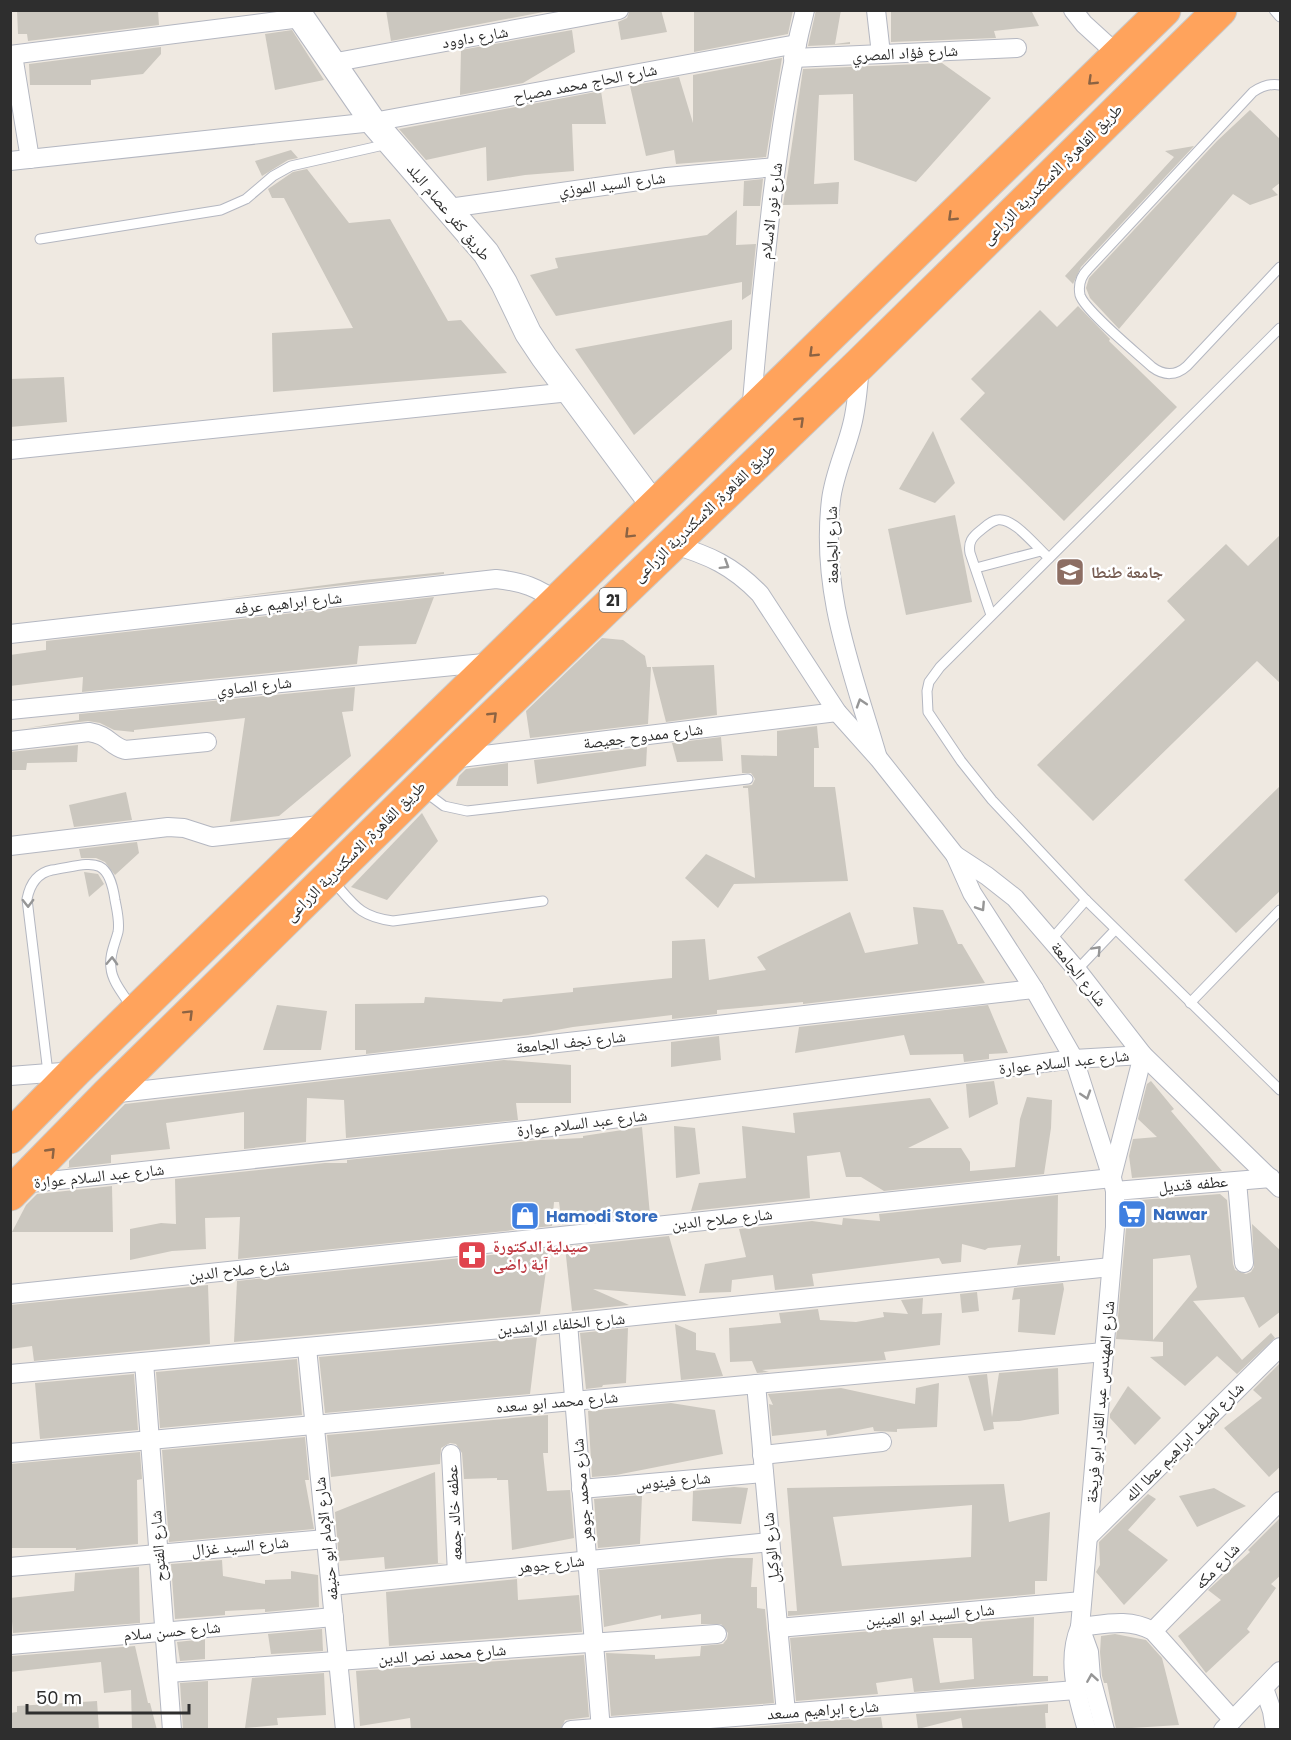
<svg xmlns="http://www.w3.org/2000/svg" width="1291" height="1740" viewBox="0 0 1291 1740" font-family="Poppins,'Noto Naskh Arabic',sans-serif">
	<style>
		.building { fill: #cbc7bf; fill-rule: evenodd }
		.lines { fill: none; stroke-linecap: round; stroke-linejoin: round }
		.lane-casing { stroke: #b4b7c1; stroke-width: 11 }
		.street-casing { stroke: #b4b7c1; stroke-width: 20 }
		.secondary-casing { stroke: #b4b7c1; stroke-width: 28 }
		.highway-casing { stroke: #c9c9c9; stroke-width: 35 }
		.lane { stroke: #fff; stroke-width: 9 }
		.street { stroke: #fff; stroke-width: 18 }
		.secondary { stroke: #fff; stroke-width: 26 }
		.highway { stroke: #ffa35c; stroke-width: 33 }
		.oneway { stroke: #8c6343 }
		.oneway2 { stroke: #969696 }
		.labels { text-anchor: middle; dominant-baseline: central; stroke-width: 5; stroke-linejoin: round; paint-order: stroke }
		.shield { fill: #fff; stroke: #6d6d6d; stroke-width: 1.5 }
		.shield-label { font-size: 15px; font-weight: bold; fill: #2e2e2e }
		.street-label { font-size: 16px; fill: #2e2e2e; stroke: #fff }
		.education-label { font-size: 16px; font-weight: bold; fill: #785e54; stroke: #fff; text-anchor: start }
		.shop-label { font-size: 16px; font-weight: bold; fill: #366cbe; stroke: #fff; text-anchor: start }
		.health-label { font-size: 16px; font-weight: bold; fill: #be3a42; stroke: #fff; text-anchor: start }
	</style>
	<rect width="100%" height="100%" fill="#efe9e1"/>
	<g class="building">
		<path d="M17,10H158L159,25L28,41L27,34H18Z"/>
		<path d="M386,10H554L391,41Z"/>
		<path d="M630,10H661L667,32L621,40L618,22L627,18Z"/>
		<path d="M694,10H793L788,34L694,52Z"/>
		<path d="M816,10H841L835,44L850,42V44L808,46Z"/>
		<path d="M891,10H1031L1039,26L994,31L996,38L891,42Z"/>
		<path d="M292,30L324,80L275,90L265,34Z"/>
		<path d="M572,30L575,52L523,83L460,95L461,50Z"/>
		<path d="M161,47V54L143,74L91,80V85H30L29,64Z"/>
		<path d="M782,58L766,157L676,164L674,150L646,156L630,86L679,77L693,123V75Z"/>
		<path d="M942,63L991,98L916,182L854,160L853,94L819,95L814,184L839,182L838,204L783,205L803,69Z"/>
		<path d="M601,91L606,124H572L574,171L525,175L487,181L486,147L426,160L399,129Z"/>
		<path d="M1250,110L1281,140V182L1272,189L1278,195L1250,205L1233,194L1119,329L1090,298L1086,288L1089,278L1217,141Z"/>
		<path d="M1194,146L1081,267L1073,284L1065,276L1174,157L1165,151Z"/>
		<path d="M291,150L298,158L288,160L262,176L255,161Z"/>
		<path d="M307,169L349,223L390,219L448,321L461,320L507,373L273,392L272,333L353,328L284,198H272L268,189L293,172Z"/>
		<path d="M763,179L760,206H743L744,181Z"/>
		<path d="M737,210L736,245L756,244L751,294L742,300V282L556,316L530,275L558,268L555,258L707,235Z"/>
		<path d="M1078,306L1110,339L1109,341L1177,407L1064,521L960,419L985,393L971,379L1040,310L1057,327Z"/>
		<path d="M732,320V349L634,435L575,349Z"/>
		<path d="M64,377L67,422L10,427V379Z"/>
		<path d="M933,431L955,483L935,503L899,489Z"/>
		<path d="M955,515L972,602L906,615L888,529Z"/>
		<path d="M1281,534V684L1257,661L1093,821L1037,765L1185,620L1167,601L1226,544L1248,566Z"/>
		<path d="M444,572V574L218,599L364,580Z"/>
		<path d="M434,597L416,644L359,646L357,664L82,692L83,677L10,686V655L46,650V641Z"/>
		<path d="M602,638L623,640L645,656L647,667H651L648,724L530,738L526,711Z"/>
		<path d="M714,665L717,715L666,722L652,667Z"/>
		<path d="M355,687L353,711L342,712L351,756L279,816L230,822L245,718L134,730V732L114,730L100,723L88,721L27,728L79,720V714Z"/>
		<path d="M817,726L819,748H814V787H835L848,881L734,884L718,908L685,878L706,854L755,878L748,788H743V786L752,785L755,779L751,773H742L741,755L777,756V731Z"/>
		<path d="M721,737L723,761L677,762L672,743Z"/>
		<path d="M78,745L77,762L27,763L26,770H10V752Z"/>
		<path d="M647,747L646,766L537,784L534,760Z"/>
		<path d="M508,763V786H456L459,776L466,769Z"/>
		<path d="M1281,785V890L1236,933L1184,880Z"/>
		<path d="M126,792L132,820L74,827L69,805Z"/>
		<path d="M422,813L438,841L387,900L351,887Z"/>
		<path d="M137,842L139,853L115,875L105,862L96,858H81L79,849Z"/>
		<path d="M84,872L98,874L104,884L89,897Z"/>
		<path d="M913,907L943,910L958,944H962L985,983L803,1004V1002L717,1010V1014L672,1019V1015L573,1027L528,1035L366,1054V1050H355V1004L424,1003L425,997L502,1002L503,999L573,992V988L672,978V941L705,939L709,980L766,970L757,957L850,912L865,953L918,944Z"/>
		<path d="M277,1005L327,1011L321,1050H263Z"/>
		<path d="M988,1005L1008,1053L989,1054V1059L964,1062L963,1054L910,1055L904,1035L795,1053L799,1027Z"/>
		<path d="M719,1036L721,1060L671,1067V1042Z"/>
		<path d="M504,1060L571,1065V1103H516L518,1120L346,1138L344,1100L307,1098L306,1142L244,1149V1112L166,1123L170,1149L111,1155V1163L67,1168L69,1167V1161L125,1104Z"/>
		<path d="M994,1081L998,1104L969,1118L966,1084Z"/>
		<path d="M1151,1081L1174,1109L1171,1111L1222,1171L1132,1178L1129,1156L1133,1139L1157,1137L1138,1119L1147,1084Z"/>
		<path d="M1027,1097L1052,1100L1051,1128L1044,1174L884,1191L861,1177H846L840,1152L807,1156L810,1198L691,1211L699,1183L746,1178L742,1126L795,1133L793,1113L930,1098L949,1128L908,1148H961L970,1162V1171L1015,1167L1020,1119Z"/>
		<path d="M674,1126L695,1128L700,1174L676,1178Z"/>
		<path d="M642,1127L650,1215L562,1225L559,1202H554L552,1226L238,1259L240,1217L205,1218L206,1249L172,1251L130,1260V1229L161,1223L176,1224L175,1179L325,1163H347V1160L540,1140L583,1138V1136Z"/>
		<path d="M112,1186L113,1232H12L26,1205L37,1194Z"/>
		<path d="M1220,1194L1227,1200L1233,1264L1235,1270L1246,1274L1251,1272L1254,1267L1252,1224L1281,1251V1311L1259,1328L1244,1297L1193,1301L1242,1360L1271,1333L1275,1338L1237,1374L1217,1356L1185,1386L1150,1357L1163,1356V1342L1116,1339L1126,1228V1201ZM1190,1255L1197,1287L1153,1340V1259Z"/>
		<path d="M1058,1195L1057,1256H1060V1261L1017,1265L1021,1245L988,1248L985,1250L962,1244L961,1262L942,1264L939,1258L812,1274L814,1286L775,1290L773,1275L732,1280L731,1292L699,1293L705,1264L746,1257L739,1229L812,1221L842,1225L843,1218L880,1221L879,1214Z"/>
		<path d="M669,1236L686,1296L593,1289L629,1305L572,1311L565,1247Z"/>
		<path d="M549,1249L540,1314L234,1342L237,1281Z"/>
		<path d="M1063,1283L1064,1289L1055,1335L1018,1332L1020,1299L1012,1300L1014,1288Z"/>
		<path d="M208,1285L210,1344L34,1361L32,1346L10,1349V1305Z"/>
		<path d="M977,1292L979,1311L962,1313L960,1294Z"/>
		<path d="M923,1298L922,1314L942,1313L940,1345L884,1352L886,1360L762,1370L769,1372L757,1373L752,1361L730,1362L729,1328L781,1323L779,1313L818,1309L820,1320L856,1322L884,1317L883,1312L908,1314L901,1300Z"/>
		<path d="M675,1324L696,1333V1350L715,1353L723,1376L681,1380Z"/>
		<path d="M628,1328L626,1383L603,1385L602,1387L586,1389L580,1333Z"/>
		<path d="M537,1337L530,1394L325,1413L319,1357Z"/>
		<path d="M297,1359L302,1415L160,1428L156,1372Z"/>
		<path d="M1281,1362V1466L1269,1477L1224,1428L1262,1398L1253,1390Z"/>
		<path d="M1058,1368L1059,1414L1019,1421L993,1422L994,1429L984,1431L968,1376L987,1374L992,1417L999,1373Z"/>
		<path d="M134,1374L138,1430L40,1439L35,1383Z"/>
		<path d="M939,1383L937,1427L897,1429V1432L874,1431L873,1427L827,1436L826,1430L772,1436L769,1404L773,1405L768,1394L841,1388L915,1404L916,1388Z"/>
		<path d="M1128,1386L1161,1418L1135,1445L1110,1418V1414Z"/>
		<path d="M671,1403L715,1410L723,1454L616,1475L592,1477L588,1411Z"/>
		<path d="M548,1415V1453H543L547,1491L570,1490L574,1538L512,1550L508,1480H497V1478L464,1479L462,1453L456,1444L450,1443L441,1448L440,1464L331,1477L327,1435Z"/>
		<path d="M305,1437L309,1480H305L314,1529L169,1542L162,1450Z"/>
		<path d="M140,1452L142,1479L137,1480L138,1544L76,1550V1548H10V1464Z"/>
		<path d="M435,1472L438,1563H445L385,1569L384,1557L339,1561L335,1512Z"/>
		<path d="M1004,1484L1009,1522L1050,1512L1047,1581H1035V1594L788,1616V1611H797L787,1488ZM972,1505L971,1557L842,1566L833,1517Z"/>
		<path d="M734,1487L748,1488L741,1524L692,1521L693,1491Z"/>
		<path d="M1214,1488L1246,1506L1197,1527L1179,1496Z"/>
		<path d="M1148,1494L1156,1499L1128,1530L1168,1560L1124,1605L1096,1572L1100,1565L1099,1542Z"/>
		<path d="M642,1495L640,1544L598,1548L594,1499Z"/>
		<path d="M1281,1517V1575L1271,1584L1276,1588L1247,1629L1250,1632L1206,1673L1178,1636L1221,1600L1208,1590L1250,1552L1248,1550Z"/>
		<path d="M727,1558H753L751,1587H757V1608L765,1609L774,1703L611,1716L606,1653L655,1655V1659L700,1656L701,1646L723,1644L727,1639L728,1633L721,1624H701V1614L661,1619V1615L604,1627L599,1570Z"/>
		<path d="M222,1560L223,1576L265,1584V1580L291,1579V1571L318,1575L319,1607L265,1612V1609L225,1611V1615L175,1619L171,1564Z"/>
		<path d="M139,1567L140,1623L13,1633L10,1598L74,1591L75,1573Z"/>
		<path d="M517,1579L518,1600L579,1595L582,1632L389,1646L386,1592Z"/>
		<path d="M1034,1617L1033,1676H1048V1681L914,1692L912,1678L876,1683L878,1694L796,1701L790,1638ZM933,1638H972L974,1679L940,1683Z"/>
		<path d="M322,1629L323,1651L271,1654L268,1634Z"/>
		<path d="M1115,1634L1146,1640L1162,1658L1179,1725L1116,1729L1107,1683H1104L1102,1676L1100,1652L1101,1636Z"/>
		<path d="M205,1639V1659L180,1661L177,1642Z"/>
		<path d="M135,1646L148,1703H150L157,1730H132L131,1690L104,1693L101,1662L10,1672L12,1656Z"/>
		<path d="M584,1655L589,1717L565,1720L560,1730H411L410,1718L360,1726L356,1671Z"/>
		<path d="M324,1673L326,1715L277,1718L278,1725L245,1728L252,1678Z"/>
		<path d="M208,1681V1730H183L180,1683Z"/>
		<path d="M97,1701L99,1730H10V1713L17,1712V1706Z"/>
		<path d="M1048,1704V1713H1045L1046,1730H963L961,1718L918,1729L916,1714Z"/>
		<path d="M881,1717L883,1730H720L787,1724Z"/>
	</g>
	<g class="lines">
		<g class="lane-casing">
			<g id="lane">
				<path d="M1274,10L1280,17"/>
				<path d="M1280,85C1270,83 1262,86 1253,92L1088,269C1081,276 1078,285 1080,295C1085,311 1138,354 1152,367C1164,376 1176,376 1187,366L1280,267"/>
				<path d="M40,239L221,210L246,199L273,176L291,166L388,144"/>
				<path d="M1280,328L940,667L929,682L927,691L928,712L961,761L992,800L1086,900L1280,1090"/>
				<path d="M976,568L1041,551"/>
				<path d="M991,615L970,553C968,542 972,537 981,530C986,526 991,521 997,520C1013,516 1037,548 1049,558"/>
				<path d="M424,791L444,806L467,811L748,779"/>
				<path d="M333,881C354,905 360,917 393,921L543,901"/>
				<path d="M1051,940L1086,900"/>
				<path d="M1077,970L1115,930"/>
				<path d="M1190,1003L1280,910"/>
				<path d="M48,1073L27,899C30,884 37,873 52,870C91,864 108,853 115,900C117,911 120,922 118,932C115,944 109,955 111,968C112,982 125,996 132,1008"/>
			</g>
		</g>
		<g class="street-casing">
			<g id="street">
				<path d="M876,10L881,54"/>
				<path d="M1073,10L1084,24L1118,55"/>
				<path d="M10,55L301,18"/>
				<path d="M13,55L30,159"/>
				<path d="M793,58L1017,48"/>
				<path d="M331,63L619,10"/>
				<path d="M10,161L373,122L797,44"/>
				<path d="M449,208L667,177L776,167"/>
				<path d="M860,366C858,386 857,406 852,425C846,450 834,474 831,500C820,592 852,669 877,755"/>
				<path d="M751,413C757,342 764,270 772,199C780,136 789,72 805,10"/>
				<path d="M10,450L570,392"/>
				<path d="M671,544C709,555 733,566 760,594L837,712L879,759L955,855L987,876L1015,898L1077,970L1143,1055L1280,1188"/>
				<path d="M10,634L496,579C523,582 537,587 559,603"/>
				<path d="M10,710L494,662"/>
				<path d="M10,741L89,732C109,735 109,745 125,750L207,742"/>
				<path d="M452,759L837,712"/>
				<path d="M10,846L168,827L184,828L212,837L329,824"/>
				<path d="M955,855L972,893L1034,989L1074,1059L1112,1178L1115,1191V1227L1080,1627C1066,1661 1077,1695 1087,1730"/>
				<path d="M10,1076L75,1071"/>
				<path d="M110,1094L1034,989"/>
				<path d="M1112,1176L1143,1055"/>
				<path d="M1237,1181L1244,1263"/>
				<path d="M21,1184L535,1129L1074,1059L1143,1055"/>
				<path d="M1115,1191L1271,1178"/>
				<path d="M10,1294L1112,1178"/>
				<path d="M568,1323L601,1730"/>
				<path d="M307,1348L345,1730"/>
				<path d="M144,1362L172,1730"/>
				<path d="M10,1374L568,1323L1111,1267"/>
				<path d="M756,1384L786,1713"/>
				<path d="M10,1453L1104,1352"/>
				<path d="M451,1454L457,1573"/>
				<path d="M762,1455L882,1442"/>
				<path d="M581,1489L764,1473"/>
				<path d="M1088,1537L1280,1347"/>
				<path d="M10,1567L326,1539"/>
				<path d="M331,1586L770,1542"/>
				<path d="M1080,1627C1107,1624 1128,1618 1153,1631L1233,1720"/>
				<path d="M1080,1627L1089,1652L1091,1678L1105,1730"/>
				<path d="M778,1628L1082,1601"/>
				<path d="M1153,1631L1280,1501"/>
				<path d="M10,1645L334,1617"/>
				<path d="M168,1673L717,1634"/>
				<path d="M1264,1688L1272,1711L1275,1730"/>
				<path d="M571,1730L1076,1690"/>
				<path d="M1223,1730L1280,1671"/>
			</g>
		</g>
		<g class="secondary-casing">
			<path id="secondary" d="M296,10L373,122L486,253L504,283L528,333L544,357L655,507"/>
		</g>
		<g class="highway-casing">
			<g id="highway">
				<path d="M10,1137L75,1071C440,720 801,364 1164,10"/>
				<path d="M10,1194L108,1094L449,759L860,364L1220,10"/>
			</g>
		</g>
		<use href="#lane" class="lane"/>
		<use href="#street" class="street"/>
		<use href="#secondary" class="secondary"/>
		<use href="#highway" class="highway"/>
	</g>
	<defs><path id="oneway-chevron" d="M-2-3.5L2.5 0L-2 3.5" fill="none" stroke-width="1.6" stroke-linecap="round" stroke-linejoin="round" transform="scale(1.5)"/></defs>
	<g class="oneway">
		<use href="#oneway-chevron" transform="translate(1092 81) rotate(136)"/>
		<use href="#oneway-chevron" transform="translate(952 217) rotate(136)"/>
		<use href="#oneway-chevron" transform="translate(813 353) rotate(136)"/>
		<use href="#oneway-chevron" transform="translate(800 421) rotate(-44)"/>
		<use href="#oneway-chevron" transform="translate(629 534) rotate(135)"/>
		<use href="#oneway-chevron" transform="translate(493 716) rotate(-44)"/>
		<use href="#oneway-chevron" transform="translate(189 1014) rotate(-45)"/>
		<use href="#oneway-chevron" transform="translate(51 1152) rotate(-46)"/>
	</g>
	<g class="oneway2">
		<use href="#oneway-chevron" transform="translate(725 565) rotate(32)"/>
		<use href="#oneway-chevron" transform="translate(861 703) rotate(-108)"/>
		<use href="#oneway-chevron" transform="translate(28 903) rotate(89)"/>
		<use href="#oneway-chevron" transform="translate(981 907) rotate(57)"/>
		<use href="#oneway-chevron" transform="translate(1097 950) rotate(-47)"/>
		<use href="#oneway-chevron" transform="translate(112 961) rotate(-88)"/>
		<use href="#oneway-chevron" transform="translate(1086 1095) rotate(72)"/>
		<use href="#oneway-chevron" transform="translate(1092 1678) rotate(-99)"/>
	</g>
	<defs>
		<g id="university-square" transform="scale(1.5)"><rect x="-9" y="-9" width="18" height="18" rx="4" fill="#8d6e63" stroke="#fff"/><path d="M0-5L7-2L0 1L-7-2ZM-4 1L0 2.5L4 1V4Q0 6-4 4Z" fill="#fff"/></g>
		<g id="supermarket-square" transform="scale(1.5)"><rect x="-9" y="-9" width="18" height="18" rx="4" fill="#3f7fe0" stroke="#fff"/><path d="M-6-5.5h2.5l.6 2H6L4.5 2H-2.5L-4.4-4H-6ZM-1.5 3.2a1.3 1.3 0 1 0 .1 0ZM3 3.2a1.3 1.3 0 1 0 .1 0Z" fill="#fff"/></g>
		<g id="shop-square" transform="scale(1.5)"><rect x="-9" y="-9" width="18" height="18" rx="4" fill="#3f7fe0" stroke="#fff"/><path d="M-5-2.5h2.3a2.7 3.5 0 0 1 5.4 0H5L5.5 6h-11ZM-1.5-2.5h3a1.5 2.3 0 0 0-3 0Z" fill="#fff"/></g>
		<g id="pharmacy-square" transform="scale(1.5)"><rect x="-9" y="-9" width="18" height="18" rx="4" fill="#e0444e" stroke="#fff"/><path d="M-2-6h4v4h4v4h-4v4h-4v-4h-4v-4h4Z" fill="#fff"/></g>
	</defs>
	<g fill-rule="evenodd">
		<use href="#university-square" x="1070" y="572"/>
		<use href="#supermarket-square" x="1132" y="1214"/>
		<use href="#shop-square" x="525" y="1216"/>
		<use href="#pharmacy-square" x="472" y="1255"/>
	</g>
	<g class="labels">
		<rect class="shield" x="599.5" y="588" width="27" height="24" rx="4.5"/>
		<g class="shield-label">
			<text x="613" y="600">21</text>
		</g>
		<g class="street-label">
			<text transform="translate(475 37) rotate(-10)">شارع داوود</text>
			<text transform="translate(905 53) rotate(-3)">شارع فؤاد المصري</text>
			<text transform="translate(585 83) rotate(-11)">شارع الحاج محمد مصباح</text>
			<text transform="translate(1052 174) rotate(-45)">طريق القاهرة, الاسكندرية الزراعى</text>
			<text transform="translate(612 184) rotate(-7)">شارع السيد الموزي</text>
			<text transform="translate(771 211) rotate(-83)">شارع نور الاسلام</text>
			<text transform="translate(449 212) rotate(50)">طريق كفر عصام البلد</text>
			<text transform="translate(704 513) rotate(-44)">طريق القاهرة, الاسكندرية الزراعى</text>
			<text transform="translate(832 545) rotate(-91)">شارع الجامعة</text>
			<text transform="translate(288 603) rotate(-6)">شارع ابراهيم عرفه</text>
			<text transform="translate(254 686) rotate(-6)">شارع الصاوي</text>
			<text transform="translate(643 736) rotate(-7)">شارع ممدوح جعيصة</text>
			<text transform="translate(355 851) rotate(-45)">طريق القاهرة, الاسكندرية الزراعى</text>
			<text transform="translate(1079 974) rotate(51)">شارع الجامعة</text>
			<text transform="translate(571 1042) rotate(-6)">شارع نجف الجامعة</text>
			<text transform="translate(1064 1062) rotate(-6)">شارع عبد السلام عوارة</text>
			<text transform="translate(582 1123) rotate(-7)">شارع عبد السلام عوارة</text>
			<text transform="translate(99 1176) rotate(-6)">شارع عبد السلام عوارة</text>
			<text transform="translate(1193 1184) rotate(-5)">عطفه قنديل</text>
			<text transform="translate(722 1219) rotate(-6)">شارع صلاح الدين</text>
			<text transform="translate(239 1270) rotate(-6)">شارع صلاح الدين</text>
			<text transform="translate(561 1324) rotate(-5)">شارع الخلفاء الراشدين</text>
			<text transform="translate(557 1402) rotate(-5)">شارع محمد ابو سعده</text>
			<text transform="translate(1100 1402) rotate(-85)">شارع المهندس عبد القادر ابو فريخة</text>
			<text transform="translate(1184 1442) rotate(-45)">شارع لطيف ابراهيم عطا الله</text>
			<text transform="translate(673 1481) rotate(-5)">شارع فينوس</text>
			<text transform="translate(582 1490) rotate(-95)">شارع محمد جوهر</text>
			<text transform="translate(454 1513) rotate(-93)">عطفه خالد جمعه</text>
			<text transform="translate(326 1539) rotate(-96)">شارع الإمام ابو حنيفه</text>
			<text transform="translate(158 1546) rotate(-94)">شارع الفتوح</text>
			<text transform="translate(240 1546) rotate(-5)">شارع السيد غزال</text>
			<text transform="translate(771 1548) rotate(-95)">شارع الوكيل</text>
			<text transform="translate(551 1564) rotate(-6)">شارع جوهر</text>
			<text transform="translate(1217 1566) rotate(-46)">شارع مكه</text>
			<text transform="translate(930 1615) rotate(-5)">شارع السيد ابو العينين</text>
			<text transform="translate(172 1631) rotate(-5)">شارع حسن سلام</text>
			<text transform="translate(442 1654) rotate(-4)">شارع محمد نصر الدين</text>
			<text transform="translate(823 1710) rotate(-4)">شارع ابراهيم مسعد</text>
		</g>
		<g class="education-label">
			<text x="1091" y="572">جامعة طنطا</text>
		</g>
		<g class="shop-label">
			<text x="1153" y="1214">Nawar</text>
			<text x="546" y="1216">Hamodi Store</text>
		</g>
		<g class="health-label">
			<text x="493" y="1246">صيدلية الدكتورة<tspan x="493" dy="18">آية راضى</tspan></text>
		</g>
	</g>
	<rect width="1291" height="1740" fill="none" stroke="#2e2e2e" stroke-width="24"/>
	<path d="M27 1704v9h162v-9" fill="none" stroke="#2e2e2e" stroke-width="3"/>
	<text x="36" y="1704" font-size="18" fill="#2e2e2e" stroke="#ffffff" stroke-width="4.5" paint-order="stroke">50 m</text>
</svg>
